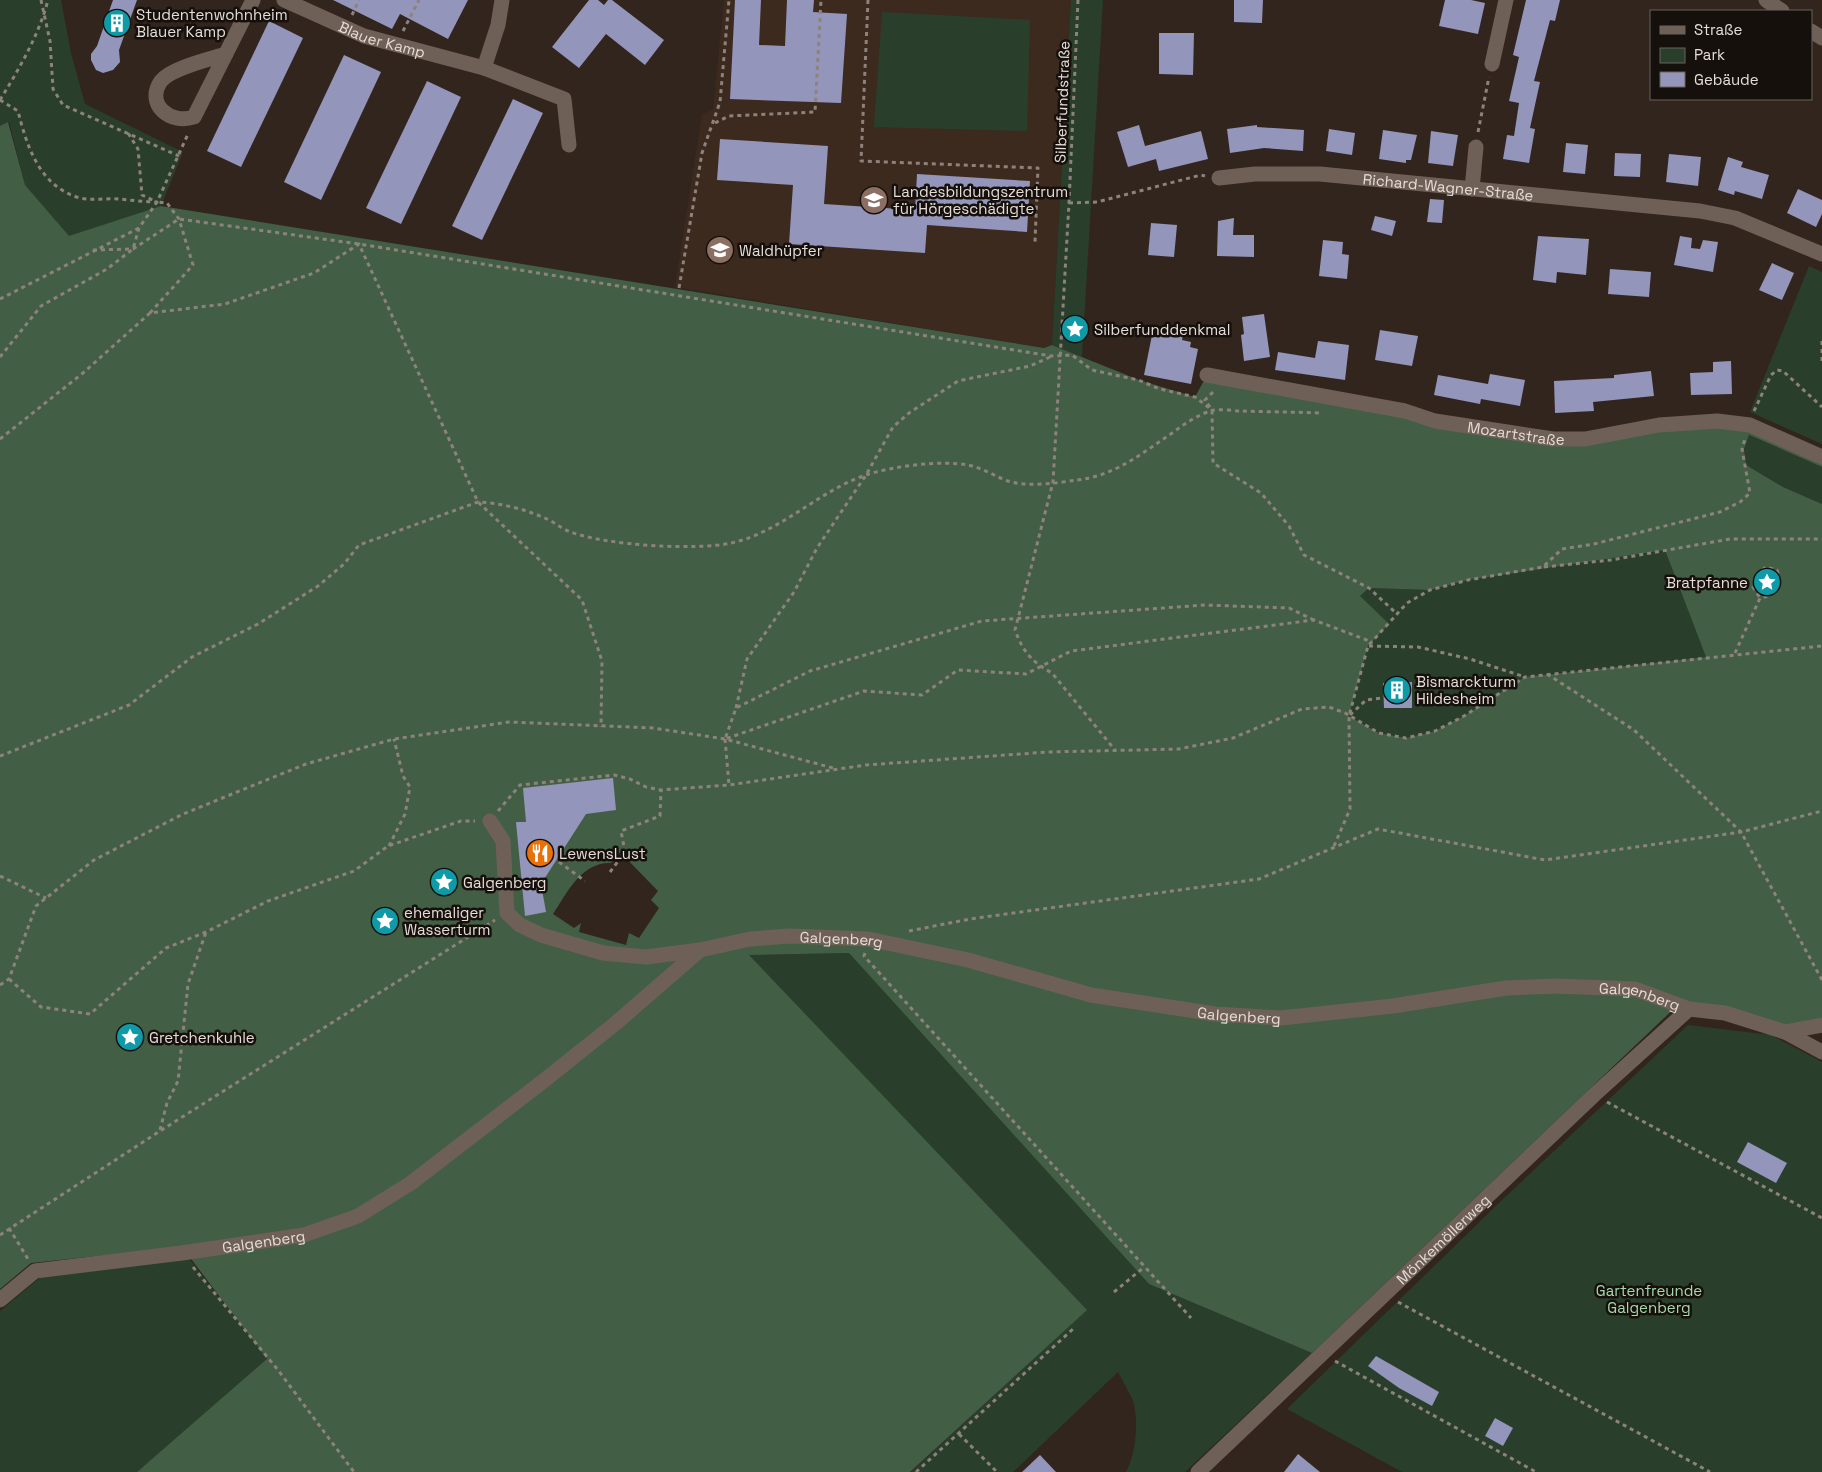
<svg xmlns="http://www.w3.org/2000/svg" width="1822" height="1472" viewBox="0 0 1822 1472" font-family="'Space Grotesk',sans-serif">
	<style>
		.built { fill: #3d2a1f }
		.green { fill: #2a3e2c }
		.forest { fill: #425f45; fill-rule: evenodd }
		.building { fill: #9395ba }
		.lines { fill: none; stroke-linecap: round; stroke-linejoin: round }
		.path { stroke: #8d827c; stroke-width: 3; stroke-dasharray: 4 4; stroke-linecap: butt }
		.minor { stroke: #6f6057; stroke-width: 15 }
		.labels { text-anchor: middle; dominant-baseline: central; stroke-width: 5; stroke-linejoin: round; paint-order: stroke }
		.poi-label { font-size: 15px; fill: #e6ddd8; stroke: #16100c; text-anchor: start }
		.street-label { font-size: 15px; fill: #e6ddd8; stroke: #16100c }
		.park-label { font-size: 15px; fill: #a7daab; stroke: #16100c }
	</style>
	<rect width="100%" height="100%" fill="#32251e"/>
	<path class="built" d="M724,0H1071L1052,345L1044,348L675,287L702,114L713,110Z"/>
	<g class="green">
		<path d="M0,0H61L71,53L85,104L183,152L161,206L69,237L25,185L9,122L0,126Z"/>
		<path d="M1071,0H1103L1082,357L1052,345Z"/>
		<path d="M882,12L1030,20L1027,131L874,127Z"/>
		<path d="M1809,266L1822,272V444L1750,412Z"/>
		<path d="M1748,435L1822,467V504L1783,487L1746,465L1744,449Z"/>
		<path d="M1665,550L1706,657L1547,674L1435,731L1406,738L1379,733L1349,716L1368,646L1360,596L1369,588L1430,590L1468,580Z"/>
		<path d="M849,953L1149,1284L1312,1353L1185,1472H1126C1136,1453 1139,1422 1133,1401C1129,1391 1123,1382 1118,1372L1013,1472H911L1086,1310L748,955Z"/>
		<path d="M1688,1025L1771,1035L1822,1062V1472H1402L1287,1409L1501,1201Z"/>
		<path d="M187,1256L268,1360L137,1472H0V1311L49,1270Z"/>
	</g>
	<path class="forest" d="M8,122L25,185L69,236L161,206L1044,348L1052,345L1139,380L1195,397L1207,375L1553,439L1717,421L1822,457V467L1749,435L1744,449L1746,465L1783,487L1822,504V1027C1797,1033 1712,1007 1683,1000L1312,1353L1149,1284L849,953L749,955L1087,1310L910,1472H137L267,1359L182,1247L31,1263L0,1289V126ZM1665,550L1706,657L1525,677L1464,716L1435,731L1406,738L1379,733L1349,716L1368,646L1389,624L1360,596L1369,588L1430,590L1468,580ZM620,852L658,891L651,900L659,908L639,938L629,933L626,945L579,932L581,923L574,928L553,914C567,893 581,862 611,863Z"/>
	<g class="building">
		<path d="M113,0H137L119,50L120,62L113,70L103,73L96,70L91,60V54L97,46Z"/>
		<path d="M333,0H468L448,39L400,14L392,29Z"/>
		<path d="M589,0H598L604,5L608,0H612L664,40L645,65L606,34L579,68L552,47Z"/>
		<path d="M735,0H761L759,45L785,46L787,0H814L813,12L847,14L841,103L730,99Z"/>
		<path d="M1234,0H1263L1262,23L1234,22Z"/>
		<path d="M1445,0H1471L1485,3L1478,34L1439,26Z"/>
		<path d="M1526,0H1560L1555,21L1550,20L1534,81L1540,82L1530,128L1535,129L1529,163L1503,159L1507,135L1514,136L1519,103L1509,101L1519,57L1513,55Z"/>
		<path d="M269,21L303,38L241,167L207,151Z"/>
		<path d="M1159,33H1194L1193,75L1159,74Z"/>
		<path d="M344,55L381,72L321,200L284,182Z"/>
		<path d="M427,81L461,97L401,224L366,208Z"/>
		<path d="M513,99L543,113L482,240L452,226Z"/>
		<path d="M1139,125L1145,146L1201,131L1208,159L1159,171L1156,159L1128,167L1117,132Z"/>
		<path d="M1257,125V127L1304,130L1303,151L1264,148L1230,153L1227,129Z"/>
		<path d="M1329,129L1355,133L1352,155L1326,151Z"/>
		<path d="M1383,130L1417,135L1411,160H1406V163L1379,159Z"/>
		<path d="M1431,131L1458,135L1453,166L1428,163Z"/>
		<path d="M720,139L828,146L824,204L915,210L917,174L1030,181L1027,232L927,225L925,253L789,244L793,185L717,180Z"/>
		<path d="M1566,143L1588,145L1585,174L1563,172Z"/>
		<path d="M1615,153L1641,154L1640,177L1614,176Z"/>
		<path d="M1669,154L1701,157L1698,186L1666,182Z"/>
		<path d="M1728,157L1743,162L1741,167L1769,175L1762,199L1735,191L1734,195L1718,190Z"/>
		<path d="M1798,189L1822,200V214L1816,227L1787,213Z"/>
		<path d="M1430,199L1444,200L1442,223L1427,222Z"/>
		<path d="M1375,216L1396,221L1392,236L1371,230Z"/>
		<path d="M1234,218L1233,235H1254V257L1217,256L1218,221Z"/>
		<path d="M1151,223L1177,225L1174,257L1148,255Z"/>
		<path d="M1538,236L1589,239L1586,275L1557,272L1556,283L1533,280Z"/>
		<path d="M1680,236L1692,238L1691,248L1700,249L1703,240L1718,242L1713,272L1674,265Z"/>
		<path d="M1323,240L1343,242L1342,254L1349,255L1347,279L1319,276Z"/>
		<path d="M1772,263L1794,273L1782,300L1759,290Z"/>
		<path d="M1610,269L1651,272L1649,297L1608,294Z"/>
		<path d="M1264,314L1270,357L1244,361L1241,335L1244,334L1242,317Z"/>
		<path d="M1153,330L1183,336L1182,340L1191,342L1190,347L1198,349L1191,384L1144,375Z"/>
		<path d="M1380,330L1418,336L1412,366L1375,360Z"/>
		<path d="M1318,341L1349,345L1345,380L1275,370L1278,352L1315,358Z"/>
		<path d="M1731,361L1732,394L1691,395L1690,373L1713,372V362Z"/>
		<path d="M1651,371L1654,396L1593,402L1594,411L1555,413L1554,381L1614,378V375Z"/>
		<path d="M1490,374L1525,380L1520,406L1481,399L1480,404L1434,395L1438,375L1488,384Z"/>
		<path d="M1412,682V708H1384L1383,683Z"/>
		<path d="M613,778L616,810L586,814L541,884L546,912L525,916L516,822H526L523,788Z"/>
		<path d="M1748,1142L1787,1163L1776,1183L1737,1162Z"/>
		<path d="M1376,1356L1439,1392L1432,1406L1399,1388L1368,1366Z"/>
		<path d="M1495,1418L1513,1428L1503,1446L1485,1436Z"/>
		<path d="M1298,1454L1320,1472H1284Z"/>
		<path d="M1040,1455L1056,1472H1022Z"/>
	</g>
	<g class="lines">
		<g class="path">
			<path d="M41,0L50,41L53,89L63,105L179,156"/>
			<path d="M868,0L861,161L1038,168L1035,242"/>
			<path d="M1078,0L1069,203L1053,482L1015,630C1023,652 1032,662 1052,673L1115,750"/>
			<path d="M352,15L359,0"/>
			<path d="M403,31L419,0"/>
			<path d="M0,100L18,111C27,147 40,187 80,198C92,201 106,198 118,199C131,200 144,202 157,202L142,195L138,149L128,133"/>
			<path d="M0,100C19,69 39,35 48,0"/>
			<path d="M715,123L729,116L815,112L821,0"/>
			<path d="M1478,132L1489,77"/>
			<path d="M1069,203L1097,202L1201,175L1205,176"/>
			<path d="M93,250L133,249L179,219L359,244L1051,356L1072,355L1092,370L1138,380L1160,389L1195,397L1212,410"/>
			<path d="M679,288L702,153L720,102L729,0"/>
			<path d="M0,299L139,228"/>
			<path d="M150,313L193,265L179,219L167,203L157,202"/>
			<path d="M1062,336L1073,329"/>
			<path d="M1822,341V362"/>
			<path d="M0,357L41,306L107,269L133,249L139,228L157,202L188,134"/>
			<path d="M1213,392L1205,400L1212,410L1213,463L1261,493L1289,526L1304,555L1369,588L1397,614"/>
			<path d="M1754,411L1771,375L1777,370L1783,371L1822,407"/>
			<path d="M0,439L83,373L150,313L225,304L314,273L359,244L478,502L582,600L602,661L601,727"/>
			<path d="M1544,567L1611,560L1730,539H1822"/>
			<path d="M1314,620L1289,608L1205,605L982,621L810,671L736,708L725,739L864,691L922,695L958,670L1026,674L1071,651L1314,620L1372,642"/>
			<path d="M1369,646L1418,647L1470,659L1525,677"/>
			<path d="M1735,653L1760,598C1777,595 1783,586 1777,570L1766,567L1756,575L1753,587L1760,598"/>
			<path d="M1547,674L1634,730L1741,832L1822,980"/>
			<path d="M736,708L747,659L794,592L817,548L866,475L893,427L909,413L958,381L1030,366L1050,357"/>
			<path d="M1350,715L1366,700L1383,698"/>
			<path d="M725,739L729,785"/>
			<path d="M0,756L129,705L192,657L258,624L318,586L344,564L359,545L478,502C502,503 529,510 551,521C558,525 564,530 571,532C604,545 695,551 731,543C780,533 818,491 866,475C893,466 941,460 968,465C982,468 993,475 1005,480C1026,488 1056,483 1077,480C1115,476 1144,452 1175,431C1186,423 1198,415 1210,411C1219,408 1232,411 1242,411C1268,412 1295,412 1322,413"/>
			<path d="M498,811L520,785L614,775L630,779L646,787L661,790L729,785L866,765L1048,752L1179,749L1233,738L1302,709L1329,707L1345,713L1379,733L1406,738L1435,731L1464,716L1525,677L1822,646"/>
			<path d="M389,846L405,814L410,787L403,776L394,739"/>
			<path d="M1334,846L1350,809L1349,716L1368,646L1407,603L1430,590L1468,580L1543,567L1562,549L1594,544L1720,512L1740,502L1750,493L1742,449L1745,439"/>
			<path d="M559,862L585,881"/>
			<path d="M610,872L625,852L621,831L660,816L661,790"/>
			<path d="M0,876L46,898"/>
			<path d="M909,931L970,919L1259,879L1378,829L1545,860L1741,832L1822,811"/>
			<path d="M865,953L864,956L1191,1318"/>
			<path d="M9,979L41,1007L90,1014L166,948L206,932L268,901L354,871L388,846L461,821H475"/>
			<path d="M0,985L9,979L36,906L94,860L183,814L306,764L394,739L509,722L653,728L725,739L833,768"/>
			<path d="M1607,1102L1822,1218"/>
			<path d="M160,1130L167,1103L178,1081L188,984L206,932"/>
			<path d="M9,1228L28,1259"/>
			<path d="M0,1235L160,1131L495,920"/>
			<path d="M193,1267L278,1370L354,1472"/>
			<path d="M1114,1292L1143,1268"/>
			<path d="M1398,1302L1710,1472"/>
			<path d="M1335,1361L1536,1472"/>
			<path d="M959,1434L997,1472"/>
			<path d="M916,1472L1073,1329"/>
		</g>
		<g class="minor">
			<path id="s1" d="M284,0L364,36L484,68L564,99L569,145"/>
			<path d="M1766,0L1782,11"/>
			<path d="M1811,31L1822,38"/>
			<path d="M226,54C210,59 171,68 161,81C145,104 170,125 194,117L253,0"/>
			<path d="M1492,64L1506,0"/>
			<path d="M484,68L498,25L502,0"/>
			<path id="s2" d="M1219,178L1255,174H1320L1700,211L1735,218L1822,254"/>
			<path d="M1472,189L1476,147"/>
			<path id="s3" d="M1207,375L1405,411L1435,421L1553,439H1585L1659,425L1717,421L1750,425L1822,457"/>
			<path id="s4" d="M490,821L503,841L507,913L520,925L541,935L603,953L646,957L700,950L750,939L790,936L868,939L968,960L1091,995L1215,1014L1281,1018L1393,1006L1506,988L1556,986L1635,989L1689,1009L1725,1013L1785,1032L1822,1052"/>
			<path d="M1785,1032L1822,1025"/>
			<path id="s5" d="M0,1300L35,1271L182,1253L304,1235L358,1216L411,1183L546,1079L616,1023L700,950"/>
			<path id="s6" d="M1198,1472L1594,1095L1689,1009"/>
		</g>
	</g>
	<defs>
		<g id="building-disc" transform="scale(1.4375)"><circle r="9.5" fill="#0f9aa8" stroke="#16100c"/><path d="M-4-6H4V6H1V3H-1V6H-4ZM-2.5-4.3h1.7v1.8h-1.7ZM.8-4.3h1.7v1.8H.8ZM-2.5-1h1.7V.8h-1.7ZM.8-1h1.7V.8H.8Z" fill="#fff"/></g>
		<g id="school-disc" transform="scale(1.4375)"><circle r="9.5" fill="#8d6e63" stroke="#16100c"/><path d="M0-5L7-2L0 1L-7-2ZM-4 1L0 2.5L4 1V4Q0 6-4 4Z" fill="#fff"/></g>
		<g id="sight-disc" transform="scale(1.4375)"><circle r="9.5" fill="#0f9aa8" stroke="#16100c"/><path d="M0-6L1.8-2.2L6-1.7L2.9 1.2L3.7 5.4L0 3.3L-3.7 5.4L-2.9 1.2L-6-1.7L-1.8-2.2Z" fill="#fff"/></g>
		<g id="restaurant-disc" transform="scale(1.4375)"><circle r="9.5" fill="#e8710a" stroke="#16100c"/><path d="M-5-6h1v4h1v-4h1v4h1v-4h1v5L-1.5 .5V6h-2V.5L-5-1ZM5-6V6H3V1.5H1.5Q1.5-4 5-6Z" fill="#fff"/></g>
	</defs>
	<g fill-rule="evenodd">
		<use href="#building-disc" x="117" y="23"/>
		<use href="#school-disc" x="874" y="200"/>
		<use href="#school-disc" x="720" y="250"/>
		<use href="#sight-disc" x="1075" y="329"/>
		<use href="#sight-disc" x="1767" y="582"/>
		<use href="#building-disc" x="1397" y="690"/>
		<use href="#restaurant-disc" x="540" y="853"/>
		<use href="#sight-disc" x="444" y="882"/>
		<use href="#sight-disc" x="385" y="921"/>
		<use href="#sight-disc" x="130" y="1037"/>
	</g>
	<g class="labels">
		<g class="poi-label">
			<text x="136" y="14">Studentenwohnheim<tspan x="136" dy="17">Blauer Kamp</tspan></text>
			<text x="893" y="191">Landesbildungszentrum<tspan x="893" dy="17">für Hörgeschädigte</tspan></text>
			<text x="739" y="250">Waldhüpfer</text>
			<text x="1094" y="329">Silberfunddenkmal</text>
			<text x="1748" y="582" text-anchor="end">Bratpfanne</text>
			<text x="1416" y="681">Bismarckturm<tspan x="1416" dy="17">Hildesheim</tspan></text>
			<text x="559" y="853">LewensLust</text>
			<text x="463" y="882">Galgenberg</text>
			<text x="404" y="912">ehemaliger<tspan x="404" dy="17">Wasserturm</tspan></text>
			<text x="149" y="1037">Gretchenkuhle</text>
		</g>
		<g class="street-label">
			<text stroke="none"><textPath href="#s1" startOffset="106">Blauer Kamp</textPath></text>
			<text transform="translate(1062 102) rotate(-88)">Silberfundstraße</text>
			<text stroke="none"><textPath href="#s2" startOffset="230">Richard-Wagner-Straße</textPath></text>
			<text stroke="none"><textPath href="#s3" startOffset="315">Mozartstraße</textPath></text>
			<text stroke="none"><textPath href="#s4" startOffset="442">Galgenberg</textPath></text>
			<text stroke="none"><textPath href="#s4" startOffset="1252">Galgenberg</textPath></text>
			<text stroke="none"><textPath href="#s4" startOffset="848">Galgenberg</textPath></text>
			<text stroke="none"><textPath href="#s5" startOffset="276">Galgenberg</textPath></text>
			<text stroke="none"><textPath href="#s6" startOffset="338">Mönkemöllerweg</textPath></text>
		</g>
		<g class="park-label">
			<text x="1649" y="1290">Gartenfreunde<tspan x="1649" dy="17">Galgenberg</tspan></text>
		</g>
	</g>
	<rect x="1650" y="10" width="162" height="90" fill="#16100c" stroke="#69625e"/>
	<rect x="1660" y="26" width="25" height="8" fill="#6f6057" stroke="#69625e"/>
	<text x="1694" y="35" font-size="15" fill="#e6ddd8">Straße</text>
	<rect x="1660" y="48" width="25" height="15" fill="#2a3e2c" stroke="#69625e"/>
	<text x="1694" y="60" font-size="15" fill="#e6ddd8">Park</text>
	<rect x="1660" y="72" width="25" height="15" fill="#9395ba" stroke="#69625e"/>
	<text x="1694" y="85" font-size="15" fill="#e6ddd8">Gebäude</text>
</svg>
